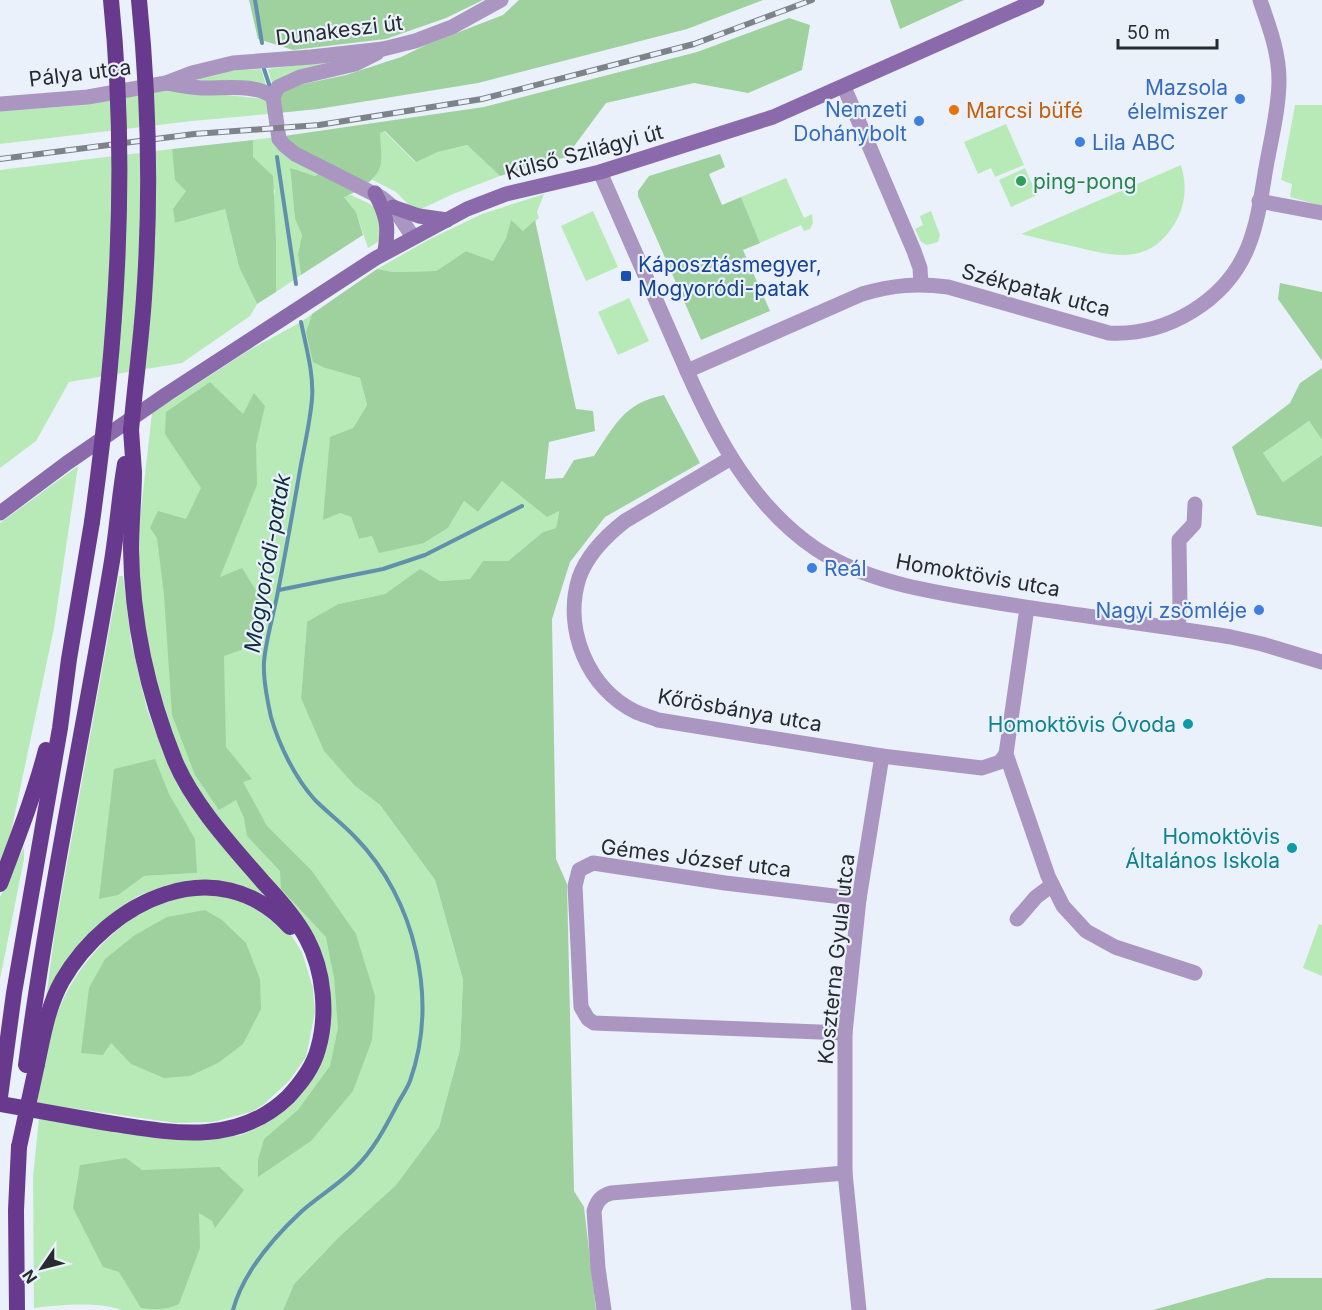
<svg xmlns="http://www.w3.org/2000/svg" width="1322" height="1310" viewBox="0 0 1322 1310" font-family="Inter,sans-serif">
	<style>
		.green { fill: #b8eab8; fill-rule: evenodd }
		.forest { fill: #9ed19e }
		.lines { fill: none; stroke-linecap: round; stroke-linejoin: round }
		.stream { stroke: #6190ad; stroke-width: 4 }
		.minor { stroke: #ab96c2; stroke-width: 15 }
		.tertiary { stroke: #ab96c2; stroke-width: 15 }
		.secondary { stroke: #8a6aaa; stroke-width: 15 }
		.trunk { stroke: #683a8e; stroke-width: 16 }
		.rail-casing { stroke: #7e8389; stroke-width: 6 }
		.rail { stroke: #eaf1fb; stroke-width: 4; stroke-dasharray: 11; stroke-linecap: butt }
		.trunk-bridge { stroke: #683a8e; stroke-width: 16 }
		.shop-dot { fill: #3f7fe0; stroke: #eaf1fb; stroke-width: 2 }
		.food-dot { fill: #e8710a; stroke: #eaf1fb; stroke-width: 2 }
		.leisure-dot { fill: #2e9e5b; stroke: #eaf1fb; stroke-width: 2 }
		.transit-dot { fill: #1a4fb4; stroke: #eaf1fb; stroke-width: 2 }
		.culture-dot { fill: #0f9aa8; stroke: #eaf1fb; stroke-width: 2 }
		.labels { text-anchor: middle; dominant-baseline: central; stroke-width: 4.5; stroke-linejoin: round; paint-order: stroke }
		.street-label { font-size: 21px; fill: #272a2e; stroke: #eaf1fb }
		.shop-label { font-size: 21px; fill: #366cbe; stroke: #eaf1fb; text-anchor: end }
		.food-label { font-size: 21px; fill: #c56008; stroke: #eaf1fb; text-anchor: start }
		.leisure-label { font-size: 21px; fill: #27864d; stroke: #eaf1fb; text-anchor: start }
		.transit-label { font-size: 21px; fill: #164399; stroke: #eaf1fb; text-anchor: start }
		.culture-label { font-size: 21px; fill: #0d838f; stroke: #eaf1fb; text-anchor: end }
		.water-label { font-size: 22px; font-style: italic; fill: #102e40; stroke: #eaf1fb }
	</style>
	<rect width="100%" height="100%" fill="#eaf1fb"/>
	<g class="green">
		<path d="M355,58L273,87L268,69Z"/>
		<path d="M261,69L267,88L179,82L225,71Z"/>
		<path d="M167,89L265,99L268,103L269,114L192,121L0,144V111L87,105Z"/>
		<path d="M1295,105H1322V206L1290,197L1292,184L1281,180Z"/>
		<path d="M1006,124L1024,165L995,177L991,168L978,174L964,142Z"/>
		<path d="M384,131L415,162L438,152L467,145L500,176L453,194L419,210L409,205L396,192L371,179L380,167L379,133Z"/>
		<path d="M284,136L323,172L315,176L290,169L295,219L302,235L298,254L301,275L276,292V240L273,197L275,191L252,157L253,140Z"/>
		<path d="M172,149L174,163L186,191L174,209L175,223L225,209L239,267L257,304L250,316L182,363L69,382L36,441L0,468V170Z"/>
		<path d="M1181,165C1187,185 1186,205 1175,223C1150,265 1115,257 1076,247C1058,243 1040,239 1021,234Z"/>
		<path d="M1025,168L1037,195L1011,207L999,180Z"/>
		<path d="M786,178L804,218L812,214L813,223L810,229L804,231L801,225L760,243L741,197Z"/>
		<path d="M544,194L537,212L539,218L523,231L511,221L506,238L493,261L466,251L436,271L393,272L377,269L430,239L482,214Z"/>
		<path d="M351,195L370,204L379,213L381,240L368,248L356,212L343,196Z"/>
		<path d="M593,211L618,267L586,281L561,226Z"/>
		<path d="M931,211L940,235L938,242L927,245L921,242L915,229L923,225L920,216Z"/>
		<path d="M629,298L649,341L618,355L598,312Z"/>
		<path d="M312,314L306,332L325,368L360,378L367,405L353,428L340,513L351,517L359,539L372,536L424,543L448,528L464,501L478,512L502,481L547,516L559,510L556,528L543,532L508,561H483L470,579L440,581L420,570L385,594L338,604L307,623L301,698L355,786L380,805L435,880L463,980L460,1049L439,1127L396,1185L339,1237L294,1284L283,1310H121C100,1301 57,1305 34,1308L33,1177L39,1118L220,1138L241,1135L259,1127L271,1120L302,1092L330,986L228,832L197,790L176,751L144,646L137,545L152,413L251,349L301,322Z"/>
		<path d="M1309,421L1322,440V455L1283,482L1263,453Z"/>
		<path d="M78,466L54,628L10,837L0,865V523Z"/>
		<path d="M119,576H123L131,641L147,709L158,739L263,892L261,895L189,882L167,885L138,896L111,915L46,1000L55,930ZM154,759L197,873L144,876Z"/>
		<path d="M24,847V859L0,979V897Z"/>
		<path d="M209,894L245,901L291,935L302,952L313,988L315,1012L306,1057L289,1081L263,1105L251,1112L213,1122L175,1123L37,1103C47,1033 59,982 114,933C126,923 137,913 151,906C168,898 191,897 209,894Z"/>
		<path d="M1319,924L1322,925V976L1303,968Z"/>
	</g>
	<g class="forest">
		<path d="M249,0H483L446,18L386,39L293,50L258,39Z"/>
		<path d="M519,0H763L687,29L478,83L318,109L278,113L277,101L284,88L346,75L401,57L428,44L503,15Z"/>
		<path d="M890,0H964L900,29Z"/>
		<path d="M789,18L810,25L802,70L748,93L694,83L606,103L566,157L500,176L467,145L438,152L416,162L385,131L380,133C380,143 383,158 380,167C376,180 356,193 344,197L356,212L363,235L301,275L298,254L302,235L295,219L290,168L315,176L322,172L284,136L484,107L697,52Z"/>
		<path d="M253,140V157L273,176L276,240V292L257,304L239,267L225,209L175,223L173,209L186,191L175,180L172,149Z"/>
		<path d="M720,154L725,167L709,174L722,205L741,197L760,243L743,250L770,311L701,340L638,196V191L649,176Z"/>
		<path d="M511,220L523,231L535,220L576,409L593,411L595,431L549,442L545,479L563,478L574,460L594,456C615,425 624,403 664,395L700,463L605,517L570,562L552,619L556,859L567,884L574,1191L584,1207L596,1310H283L294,1284L339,1237L396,1185L439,1127L460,1049L463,980L435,880L380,805L355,786L324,751L301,698L307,622L338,604L385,594L420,569L440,581L470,579L483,561H508L543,532L556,528L559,511L547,517L502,481L478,512L464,501L448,528L424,543L379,553L372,536L359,539L351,517L340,513L323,520L330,437L353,428L367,405L360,378L325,368L313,362L306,332L312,314L377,269L393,272L436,271L466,251L493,261L506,238Z"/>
		<path d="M1280,283L1322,292V361L1278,299Z"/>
		<path d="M1322,368V440L1309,421L1263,453L1283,482L1322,455V527L1257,515L1232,447L1290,403L1300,383Z"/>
		<path d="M210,382L243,414L254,393L265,406L256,445L257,485L220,577L242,568L260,597L252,646L224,656L226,747L252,779L243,782L267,826L312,871L356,934L375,996L372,1040L353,1091L311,1141L258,1177V1160L264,1139L298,1110L330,1066L338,1028L334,978L326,937L281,889L280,871L247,836L244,818L236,800L219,810L195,775L172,715L164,595L157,538L150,528L158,511L186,519L201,488L165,434L166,412Z"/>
		<path d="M155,759L169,794L195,839L197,873L144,876L118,895L99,899L114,769Z"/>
		<path d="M205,910L222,920L246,943L260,979L261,1009L243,1044L218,1063L190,1076L164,1078L131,1064L111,1043L103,1055L81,1053L89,988L105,959L135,935L167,917Z"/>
		<path d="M126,1158L142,1170L219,1167L244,1190L215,1228L212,1221L199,1213L200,1248L179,1304C167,1310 154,1310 141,1308L119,1272L103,1267L73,1208L80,1165Z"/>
		<path d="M1267,1278H1322V1310H1153Z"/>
	</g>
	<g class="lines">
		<g class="stream">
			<path d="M255,0L262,43"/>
			<path d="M264,69L270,87"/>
			<path d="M277,157L296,284"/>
			<path d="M279,590L383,569L425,555L522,506"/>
			<path d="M233,1310C243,1273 274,1237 302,1211C319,1196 338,1185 354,1169C373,1151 385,1128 397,1105C401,1097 407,1089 410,1081C439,999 415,899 356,838C343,824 328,813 315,800C295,778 279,745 271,717C267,699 263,679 264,662C266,638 274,614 278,591C286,551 293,510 300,470C304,447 310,423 312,399C314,374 306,347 301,322"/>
		</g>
		<g class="minor">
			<path d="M1260,0C1269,26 1279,52 1279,80C1279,107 1272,135 1267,162C1262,189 1259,220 1248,247C1226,301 1167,336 1109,333L948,287C916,283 893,285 862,294L687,371C717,439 753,506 816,549C868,583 933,592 993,602C1072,615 1152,624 1231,637L1262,644L1322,662"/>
			<path d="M844,87L914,251L920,268L921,284"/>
			<path d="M1259,201L1322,213"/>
			<path d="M731,458L625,521C607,535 587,555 579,578C563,629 588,689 636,712C643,715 651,717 658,720L882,756L982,768L1000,762L1006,754"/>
			<path d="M1027,608L1006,754L1048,876L1063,906L1086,931L1115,947L1195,973"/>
			<path d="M1178,628L1180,607L1179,540L1194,524L1195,504"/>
			<path d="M1017,919L1036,897L1052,885"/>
			<path d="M845,1033L594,1023L588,1019L581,1007L575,886L579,870L593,863L725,883L859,899"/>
			<path d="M604,1310L598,1268L594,1211C597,1201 601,1196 611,1193L845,1173"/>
			<path d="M859,1310L845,1173V1033L859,899L882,756"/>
		</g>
		<g class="tertiary">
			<path d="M377,53L355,64L300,77L278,87L273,97L279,139L284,145L295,154L382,198L393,207L413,237"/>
			<path d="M167,83C178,85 190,87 201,88C223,89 255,83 273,97"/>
			<path d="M0,104L88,97L166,83L192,73L233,63L311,57L383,49L415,41L452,27L501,0"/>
			<path d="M600,172L687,371"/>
		</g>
		<g class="secondary">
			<path d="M375,193C387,216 389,226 385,251"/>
			<path d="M393,207L419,216L447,220"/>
			<path d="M0,513L67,463L167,394L376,258L467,209L506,194L600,172L773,117L1037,0"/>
		</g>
		<g class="trunk">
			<path d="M0,884C17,839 34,796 46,750"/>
			<path d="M37,1064C43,1036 48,1006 62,981C108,901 217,847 290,927"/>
			<path d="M26,1065C48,898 83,734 111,567C117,533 119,498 125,464"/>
			<path d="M0,1097L14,993L60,728L69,659L92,522"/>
			<path d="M0,1104C34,1110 68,1116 102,1122C167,1132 235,1148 288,1097C301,1083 313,1068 318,1049C328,1015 324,971 307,939C296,918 279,899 263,882C232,846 193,804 175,761C148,694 132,621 131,549C131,523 134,497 134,472C133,458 132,444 131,430"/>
			<path d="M17,1310L16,1210L19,1147"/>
		</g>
		<g class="rail-casing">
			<path id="rail" d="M0,159L194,134L319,125L482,99L694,44L812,0"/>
		</g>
		<use href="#rail" class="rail"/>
		<g class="trunk-bridge">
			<path d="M131,430C135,386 141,342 144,298C151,199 149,99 139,0"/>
			<path d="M92,522C116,349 129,174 111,0"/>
			<path d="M19,1147L37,1064"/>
		</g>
	</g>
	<g class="shop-dot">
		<circle cx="1240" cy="99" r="6"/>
		<circle cx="919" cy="121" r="6"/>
		<circle cx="1080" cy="142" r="6"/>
		<circle cx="812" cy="568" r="6"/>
		<circle cx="1259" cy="610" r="6"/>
	</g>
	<circle class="food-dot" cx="954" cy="110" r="6"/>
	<circle class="leisure-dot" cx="1021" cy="181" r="6"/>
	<rect class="transit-dot" x="620" y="270" width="12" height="12" rx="3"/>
	<g class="culture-dot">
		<circle cx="1188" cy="724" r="6"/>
		<circle cx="1292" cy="848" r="6"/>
	</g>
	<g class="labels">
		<g class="street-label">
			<text transform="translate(339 30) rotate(-7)">Dunakeszi út</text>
			<text transform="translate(80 73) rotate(-7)">Pálya utca</text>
			<text transform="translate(584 152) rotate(-15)">Külső Szilágyi út</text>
			<text transform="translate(1036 290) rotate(15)">Székpatak utca</text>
			<text transform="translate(978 575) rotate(10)">Homoktövis utca</text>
			<text transform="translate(740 710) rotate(10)">Kőrösbánya utca</text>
			<text transform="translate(696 858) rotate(7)">Gémes József utca</text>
			<text transform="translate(836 959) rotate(-84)">Koszterna Gyula utca</text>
		</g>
		<g class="shop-label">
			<text x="1228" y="87">Mazsola<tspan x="1228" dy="24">élelmiszer</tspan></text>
			<text x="907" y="109">Nemzeti<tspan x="907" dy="24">Dohánybolt</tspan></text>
			<text x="1092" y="142" text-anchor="start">Lila ABC</text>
			<text x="824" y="568" text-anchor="start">Reál</text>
			<text x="1247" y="610">Nagyi zsömléje</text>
		</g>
		<g class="food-label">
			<text x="966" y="110">Marcsi büfé</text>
		</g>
		<g class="leisure-label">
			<text x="1033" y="181">ping-pong</text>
		</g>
		<g class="transit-label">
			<text x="638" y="264">Káposztásmegyer,<tspan x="638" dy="24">Mogyoródi-patak</tspan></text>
		</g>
		<g class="culture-label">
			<text x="1176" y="724">Homoktövis Óvoda</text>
			<text x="1280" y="836">Homoktövis<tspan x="1280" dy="24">Általános Iskola</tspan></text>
		</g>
		<g class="water-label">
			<text transform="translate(267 563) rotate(-80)">Mogyoródi-patak</text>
		</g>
	</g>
	<g transform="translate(42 1268) rotate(235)" stroke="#eaf1fb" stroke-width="4.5" paint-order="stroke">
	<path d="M0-4.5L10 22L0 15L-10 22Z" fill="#272a2e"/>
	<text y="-9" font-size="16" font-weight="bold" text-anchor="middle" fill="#272a2e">N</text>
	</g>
	<path d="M1118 39v9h99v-9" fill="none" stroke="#272a2e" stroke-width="3"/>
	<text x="1127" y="39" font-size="18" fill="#272a2e" stroke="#eaf1fb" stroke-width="4.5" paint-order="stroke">50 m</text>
</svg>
